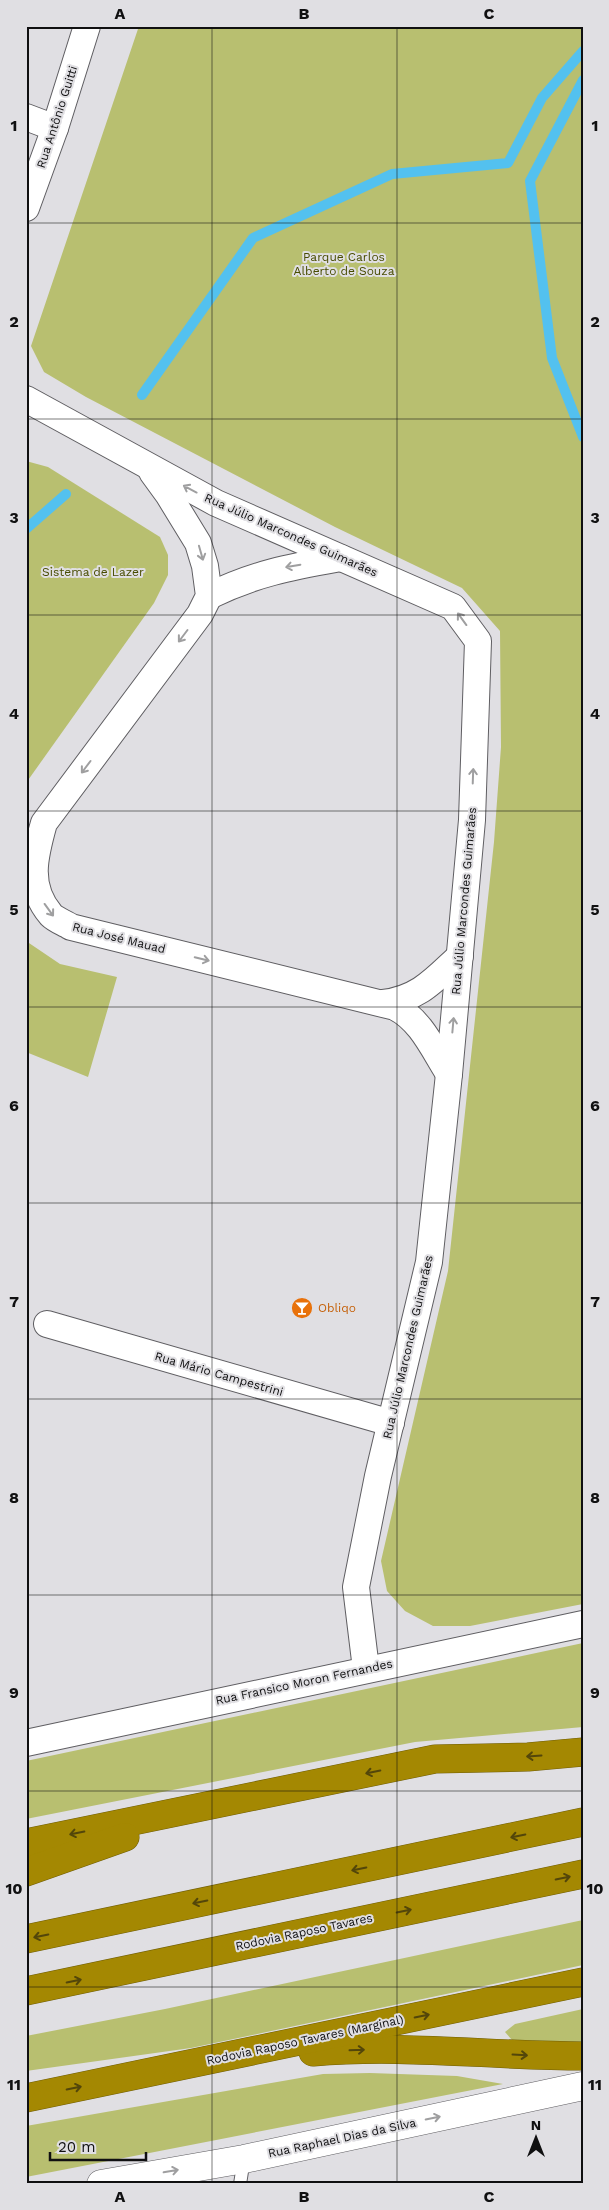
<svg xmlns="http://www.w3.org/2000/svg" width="609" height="2210" viewBox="0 0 609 2210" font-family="'Work Sans',sans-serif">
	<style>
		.green { fill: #b8bf70 }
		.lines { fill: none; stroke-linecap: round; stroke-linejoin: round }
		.stream { stroke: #53c1ef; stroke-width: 10 }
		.lane-casing { stroke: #5f5e62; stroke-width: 14 }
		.street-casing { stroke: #5f5e62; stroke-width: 28 }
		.secondary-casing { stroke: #5f5e62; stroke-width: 29 }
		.highway-casing { stroke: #705e07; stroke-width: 29 }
		.lane { stroke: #fff; stroke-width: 12 }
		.street { stroke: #fff; stroke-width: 26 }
		.secondary { stroke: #fff; stroke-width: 28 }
		.highway { stroke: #a48802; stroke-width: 28 }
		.oneway { stroke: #9f9fa0 }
		.oneway2 { stroke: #53460a }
		.grid { fill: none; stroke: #101011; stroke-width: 1; stroke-opacity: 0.55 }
		.labels { text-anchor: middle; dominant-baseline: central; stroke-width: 4; stroke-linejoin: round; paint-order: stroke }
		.street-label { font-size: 12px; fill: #101011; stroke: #e0dfe3 }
		.park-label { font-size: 12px; fill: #484c00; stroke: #e0dfe3 }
		.food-label { font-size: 12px; fill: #c56008; stroke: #e0dfe3; text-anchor: start }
		.neatline { fill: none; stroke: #101011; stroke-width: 2 }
		.grid-label { font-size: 16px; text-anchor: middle; font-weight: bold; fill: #101011 }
	</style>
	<rect width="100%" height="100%" fill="#e0dfe3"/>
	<g class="green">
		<path d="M139,26H583V1604L470,1626H433L405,1611L387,1591L381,1561L448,1271L494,842L501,747L500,631L462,588L335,527L86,397L44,372L31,346Z"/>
		<path d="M26,461L48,467L160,537L168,555V575L154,603L26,783Z"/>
		<path d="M26,941L60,964L117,977L88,1077L26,1052Z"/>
		<path d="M583,1643V1727L415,1742L26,1819V1761Z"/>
		<path d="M583,1920V1965L191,2048L26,2071V2036L165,2009Z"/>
		<path d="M583,2009V2044L512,2040L505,2032L515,2024Z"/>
		<path d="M370,2073L457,2076L503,2084L26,2177V2126L323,2074Z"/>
	</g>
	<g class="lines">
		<g class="stream">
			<path d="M583,80L530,181L552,358L583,437"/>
			<path d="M142,395L253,238L392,174L508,163L542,98L583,51"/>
			<path d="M26,529L66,494"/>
		</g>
		<g class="lane-casing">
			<path id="lane" d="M240,2184L244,2159"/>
		</g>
		<g class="street-casing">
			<g id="street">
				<path d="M26,117L55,128"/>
				<path d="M26,208L55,128L87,26"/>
				<path d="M26,399L216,503L453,607L478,641L472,820L449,1074L429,1262L378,1476L356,1587L366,1669"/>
				<path d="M152,472L168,494L198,543L205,566L209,596L200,614L44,823C35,855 26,886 51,915C56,920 65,923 71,927L395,1007C421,1020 433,1049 449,1074"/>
				<path d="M209,596C256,573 291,567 341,558"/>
				<path d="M383,1003C419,999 435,979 460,956"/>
				<path d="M47,1324L391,1423"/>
				<path d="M26,1743L583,1624"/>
			</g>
		</g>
		<g class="secondary-casing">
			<path id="secondary" d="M101,2184L244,2159L583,2086"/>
		</g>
		<g class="highway-casing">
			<g id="highway">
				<path d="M26,1843L435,1759L528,1757L583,1752"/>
				<path d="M26,1872L125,1837"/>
				<path d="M26,1939L583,1822"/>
				<path d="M26,1991L583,1874"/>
				<path d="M313,2052C403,2044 493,2056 583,2056"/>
				<path d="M26,2098L583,1982"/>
			</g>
		</g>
		<use href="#lane" class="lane"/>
		<use href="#street" class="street"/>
		<use href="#secondary" class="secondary"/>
		<use href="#highway" class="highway"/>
	</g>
	<defs><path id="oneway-shaft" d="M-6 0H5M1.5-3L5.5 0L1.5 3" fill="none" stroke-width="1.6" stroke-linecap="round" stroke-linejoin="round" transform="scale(1.25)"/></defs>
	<g class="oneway">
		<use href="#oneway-shaft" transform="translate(190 489) rotate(-152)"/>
		<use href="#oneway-shaft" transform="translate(201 553) rotate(74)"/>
		<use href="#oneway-shaft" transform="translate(293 566) rotate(170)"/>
		<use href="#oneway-shaft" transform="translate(462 619) rotate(-126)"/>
		<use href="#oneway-shaft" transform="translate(183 636) rotate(127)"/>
		<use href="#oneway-shaft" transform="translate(86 767) rotate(127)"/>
		<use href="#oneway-shaft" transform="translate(473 776) rotate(-88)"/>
		<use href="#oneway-shaft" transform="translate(49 910) rotate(54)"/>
		<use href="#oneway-shaft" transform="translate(202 959) rotate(14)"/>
		<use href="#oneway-shaft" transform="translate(453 1025) rotate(-85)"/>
		<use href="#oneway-shaft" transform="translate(433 2118) rotate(-12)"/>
		<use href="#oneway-shaft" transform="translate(171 2171) rotate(-10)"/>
	</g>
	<g class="oneway2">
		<use href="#oneway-shaft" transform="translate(534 1756) rotate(176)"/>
		<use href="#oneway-shaft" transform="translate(373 1772) rotate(168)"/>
		<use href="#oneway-shaft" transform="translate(77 1833) rotate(169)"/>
		<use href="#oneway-shaft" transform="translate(518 1836) rotate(168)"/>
		<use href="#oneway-shaft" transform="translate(359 1869) rotate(168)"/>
		<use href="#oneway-shaft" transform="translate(563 1878) rotate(-12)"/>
		<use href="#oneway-shaft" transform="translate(200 1902) rotate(168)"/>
		<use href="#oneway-shaft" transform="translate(404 1911) rotate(-12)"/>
		<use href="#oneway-shaft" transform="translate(41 1936) rotate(168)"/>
		<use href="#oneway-shaft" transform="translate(74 1981) rotate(-12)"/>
		<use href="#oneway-shaft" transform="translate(422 2016) rotate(-12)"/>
		<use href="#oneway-shaft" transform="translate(357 2050) rotate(-2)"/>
		<use href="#oneway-shaft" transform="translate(520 2055) rotate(3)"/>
		<use href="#oneway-shaft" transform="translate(74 2088) rotate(-12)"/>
	</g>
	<path class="grid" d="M212,26V2184M397,26V2184M26,223H583M26,419H583M26,615H583M26,811H583M26,1007H583M26,1203H583M26,1399H583M26,1595H583M26,1791H583M26,1987H583"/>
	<defs>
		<g id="bar-disc" transform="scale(1.125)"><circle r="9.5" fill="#e8710a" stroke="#e0dfe3"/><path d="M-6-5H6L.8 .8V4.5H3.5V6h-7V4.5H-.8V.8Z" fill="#fff"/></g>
	</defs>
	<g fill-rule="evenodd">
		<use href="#bar-disc" x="302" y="1308"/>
	</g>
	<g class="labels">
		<g class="street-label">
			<text transform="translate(57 117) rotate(-72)">Rua Antônio Guitti</text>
			<text transform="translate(291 535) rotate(24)">Rua Júlio Marcondes Guimarães</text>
			<text transform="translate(464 901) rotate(-85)">Rua Júlio Marcondes Guimarães</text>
			<text transform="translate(119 938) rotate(14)">Rua José Mauad</text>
			<text transform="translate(408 1347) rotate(-77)">Rua Júlio Marcondes Guimarães</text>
			<text transform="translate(219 1374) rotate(16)">Rua Mário Campestrini</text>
			<text transform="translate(304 1682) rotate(-12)">Rua Fransico Moron Fernandes</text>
			<text transform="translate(304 1932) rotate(-12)">Rodovia Raposo Tavares</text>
			<text transform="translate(305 2040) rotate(-12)">Rodovia Raposo Tavares (Marginal)</text>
			<text transform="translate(342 2138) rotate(-12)">Rua Raphael Dias da Silva</text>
		</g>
		<g class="park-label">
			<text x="344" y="257">Parque Carlos<tspan x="344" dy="14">Alberto de Souza</tspan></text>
			<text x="93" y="572">Sistema de Lazer</text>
		</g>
		<g class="food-label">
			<text x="318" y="1308">Obliqo</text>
		</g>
	</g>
	<rect width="609" height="2210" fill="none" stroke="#e0dfe3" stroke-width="55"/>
	<g transform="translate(536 2138)" stroke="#e0dfe3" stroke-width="4" paint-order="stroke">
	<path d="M0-4L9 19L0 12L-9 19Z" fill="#101011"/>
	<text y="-8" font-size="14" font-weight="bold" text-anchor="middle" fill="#101011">N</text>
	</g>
	<path d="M50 2152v8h96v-8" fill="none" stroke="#101011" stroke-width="2.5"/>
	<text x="58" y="2152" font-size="15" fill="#101011" stroke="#e0dfe3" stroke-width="4" paint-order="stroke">20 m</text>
	<rect x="28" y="28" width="554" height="2154" class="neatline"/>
	<g class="grid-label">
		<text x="120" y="19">A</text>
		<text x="304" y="19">B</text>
		<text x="489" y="19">C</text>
		<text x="14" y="131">1</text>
		<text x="595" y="131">1</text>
		<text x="14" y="327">2</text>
		<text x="595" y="327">2</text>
		<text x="14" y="523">3</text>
		<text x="595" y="523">3</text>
		<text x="14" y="719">4</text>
		<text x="595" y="719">4</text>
		<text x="14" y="915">5</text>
		<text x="595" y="915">5</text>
		<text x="14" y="1111">6</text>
		<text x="595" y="1111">6</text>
		<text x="14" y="1307">7</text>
		<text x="595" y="1307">7</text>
		<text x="14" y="1503">8</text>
		<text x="595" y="1503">8</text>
		<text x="14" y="1698">9</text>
		<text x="595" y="1698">9</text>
		<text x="14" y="1894">10</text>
		<text x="595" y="1894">10</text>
		<text x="14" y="2090">11</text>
		<text x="595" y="2090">11</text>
		<text x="120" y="2202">A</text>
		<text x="304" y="2202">B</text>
		<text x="489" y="2202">C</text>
	</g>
</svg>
